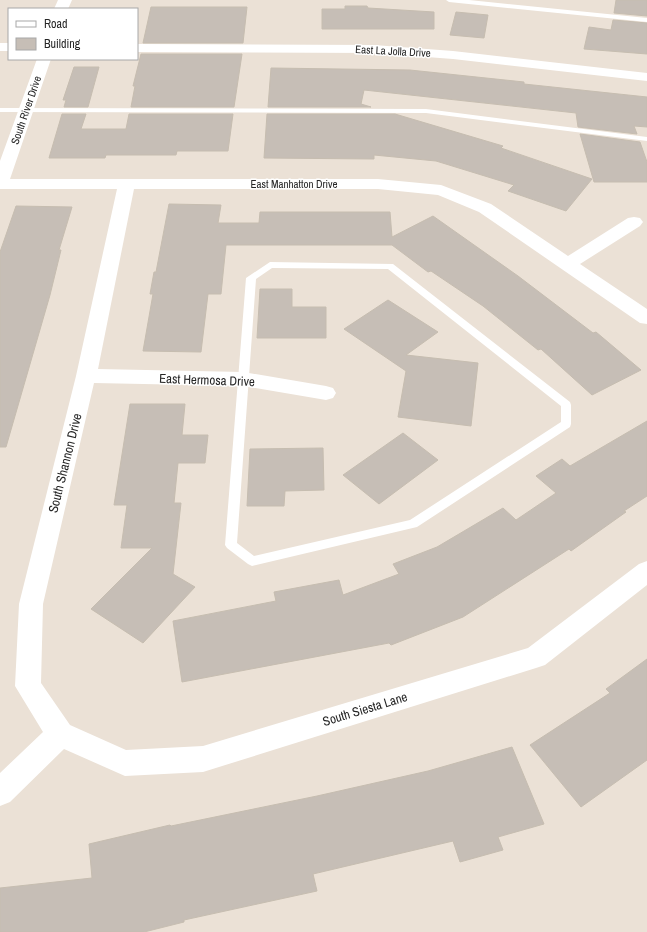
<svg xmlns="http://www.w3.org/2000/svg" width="647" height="932" viewBox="0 0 647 932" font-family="'Archivo Narrow',sans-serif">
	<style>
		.building { fill: #c6beb6; stroke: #c6bdb0 }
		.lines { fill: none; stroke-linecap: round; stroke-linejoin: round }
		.lane { fill: #fff; fill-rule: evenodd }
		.street { fill: #fff; fill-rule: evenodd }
		.labels { text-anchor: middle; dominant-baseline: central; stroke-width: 3; stroke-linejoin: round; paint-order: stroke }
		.far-street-label { font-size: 11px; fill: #262626; stroke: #fff }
		.street-label { font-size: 13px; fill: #262626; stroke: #fff }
	</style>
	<rect width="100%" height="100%" fill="#ebe1d6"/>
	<g class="building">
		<path d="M616,0H647V16L614,13Z"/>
		<path d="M345,6H367L368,8L434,12V29H322V9H345Z"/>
		<path d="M151,7H247L243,43H143Z"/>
		<path d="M456,12L488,15L484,38L450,35Z"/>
		<path d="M613,20L647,23V54L584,49L589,27L611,30Z"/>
		<path d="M141,54H242L234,107H131L135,86H133Z"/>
		<path d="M74,67H99L88,107H64L66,100H63Z"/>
		<path d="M271,68L410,70L524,82V84L647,97V127L634,126L637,134L578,127L576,113L364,90L361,104L371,107H268Z"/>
		<path d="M62,114H86L81,129H126L129,114H233L228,151H177L176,155H106L105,158H49Z"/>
		<path d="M267,114H395L503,146L501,148L592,179L566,211L508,191L514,185L436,161L374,155V159L264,158Z"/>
		<path d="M580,134L640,142L647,162V182H594Z"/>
		<path d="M169,204L221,205L218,223H259L260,212H390L392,237L433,216L518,276L593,333L596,332L641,370L592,395L541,349L538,350L483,306L431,271L428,272L392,245H226L221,294H208L201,352L143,351L153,294H150L154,272H156Z"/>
		<path d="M16,206L72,207L59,250H61L50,295L6,447H0V252Z"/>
		<path d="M260,289H292V307H326V338H257Z"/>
		<path d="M388,300L438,332L406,355L478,363L471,426L398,417L406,371L344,329Z"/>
		<path d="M130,404H185L182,435H208L205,463H178L174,503H181L173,574L195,587L143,643L91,609L152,548H121L127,505H114Z"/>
		<path d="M647,421V496L624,511L626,512L571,551L569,549L463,617L391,645L389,643L182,682L173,621L276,601L274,592L339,580L343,595L399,574L393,564L437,547L503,508L516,520L556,493L536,476L562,459L570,466Z"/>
		<path d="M403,433L438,460L379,504L343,475Z"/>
		<path d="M323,448L324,490L285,491L284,506H247L250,449Z"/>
		<path d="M647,659V760L581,807L530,745L610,693L606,689Z"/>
		<path d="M512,747L544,824L498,837L503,850L460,862L453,841L313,874L317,891L184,920V922L144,932H0V888L92,878L89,844L170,825L171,826L317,796L428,771Z"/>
	</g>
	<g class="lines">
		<g class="lane">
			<path d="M446,0H469L647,18V22L449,2Z"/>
			<path d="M0,108L426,109L647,137V141L426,113L0,112Z"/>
			<path d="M270,262L393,264L570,402L571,405V424L570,427L417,527L252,566L248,564L227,548L225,545L246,278ZM272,268L388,269L561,406V422L410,520L254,556L237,543L256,279Z"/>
		</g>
		<g class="street">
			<path d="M58,0H72L68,9H54Z"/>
			<rect x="0" y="43" width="9" height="8"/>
			<path d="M137,44L374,45L453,51L647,73V81L453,59L374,53L137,52Z"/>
			<path d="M37,59H51L10,179H378L441,185L491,204L568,256L628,218L634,217L640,218L643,222L640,226L580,264L647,309V324L640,323L479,212L438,195L378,189H134L98,369L243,372L326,386L333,388L336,393L333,398L326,400L243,386L94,383L43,604L41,683L70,725L126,750L203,746L528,648L639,564L647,561V585L545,665L536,668L203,772L125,776L64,749L10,802L0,806V773L43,732L15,686L19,604L76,376L117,189H0V161Z"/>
		</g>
	</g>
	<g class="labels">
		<g class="far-street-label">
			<text transform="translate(393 51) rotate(3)">East La Jolla Drive</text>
			<text transform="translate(26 110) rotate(-71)">South River Drive</text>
			<text x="294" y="184">East Manhatton Drive</text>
		</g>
		<g class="street-label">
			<text transform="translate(207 380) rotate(2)">East Hermosa Drive</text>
			<text transform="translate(65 463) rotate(-76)">South Shannon Drive</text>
			<text transform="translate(365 709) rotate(-17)">South Siesta Lane</text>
		</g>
	</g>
	<rect x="8" y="8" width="130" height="52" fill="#ffffff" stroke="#a8a8a8"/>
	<rect x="16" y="21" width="20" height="6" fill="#ffffff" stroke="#a8a8a8"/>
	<text x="44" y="28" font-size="12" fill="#262626">Road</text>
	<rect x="16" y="38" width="20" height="12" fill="#c6beb6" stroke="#a8a8a8"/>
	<text x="44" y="48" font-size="12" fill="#262626">Building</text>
</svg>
